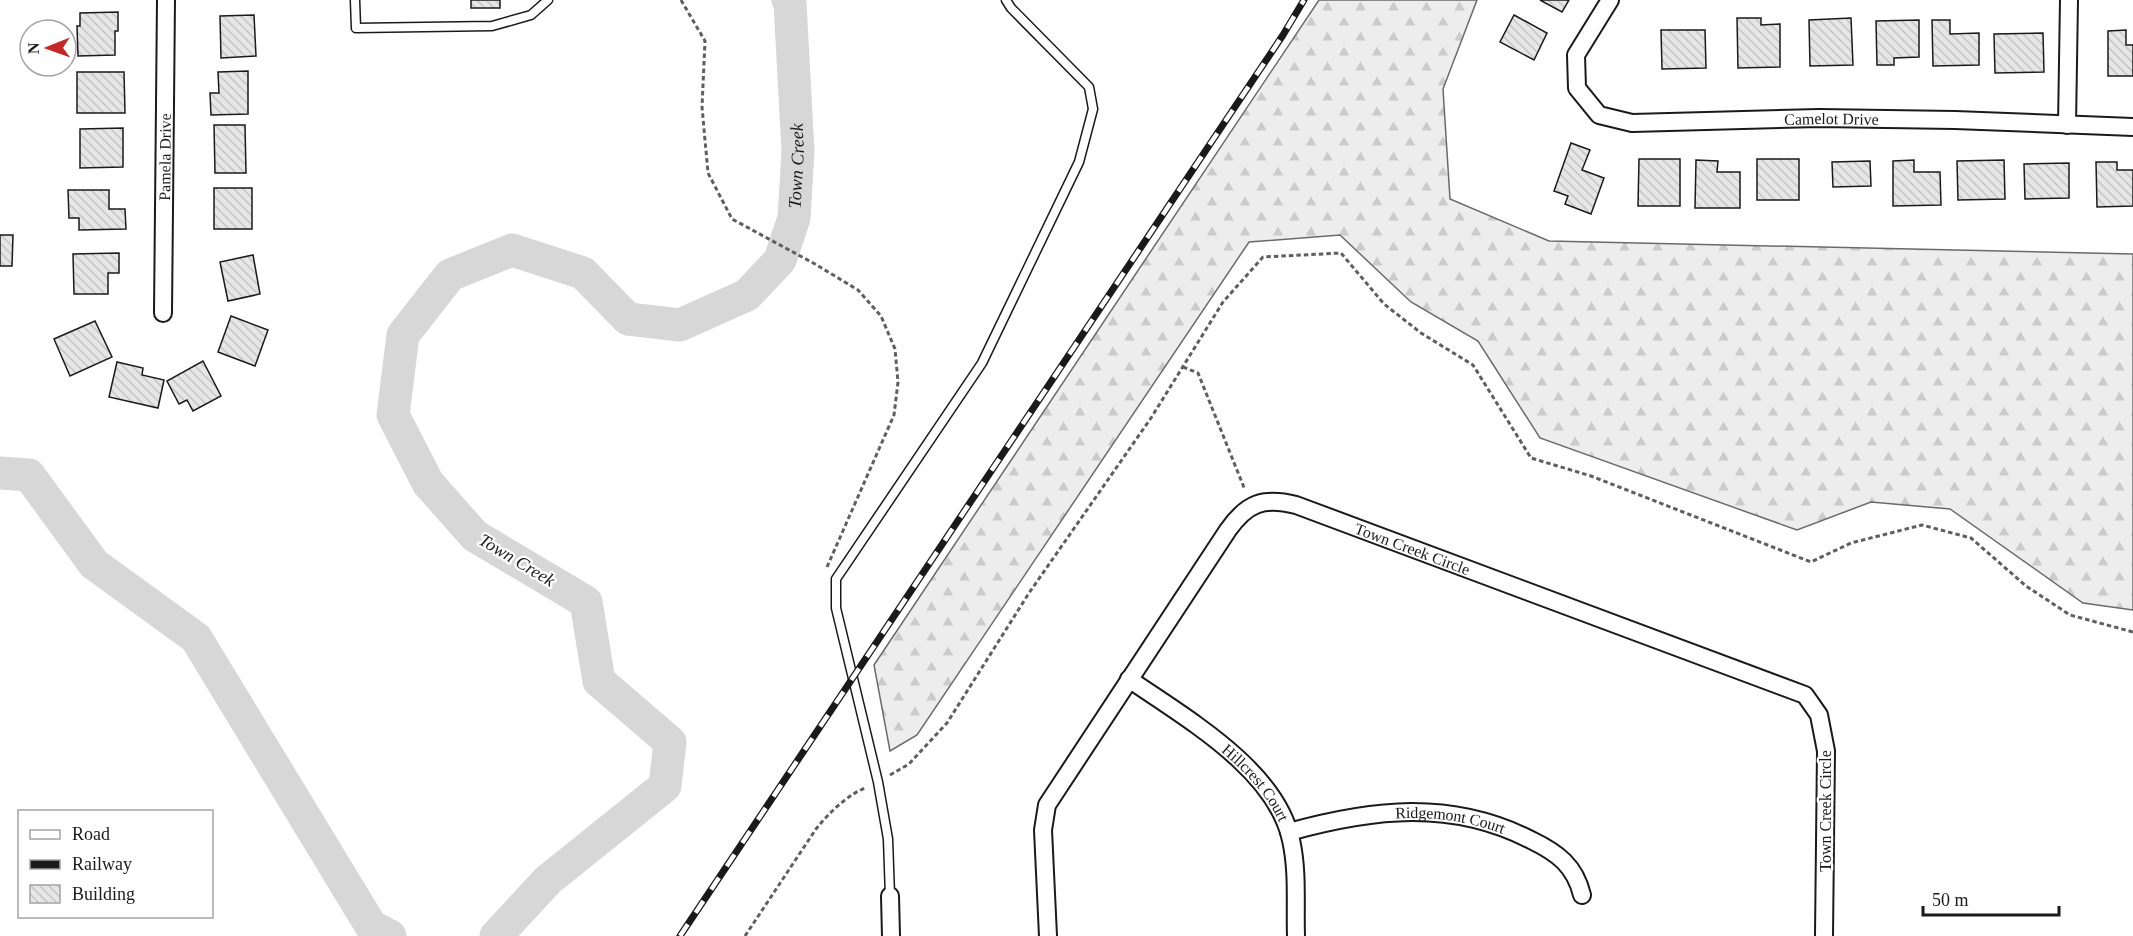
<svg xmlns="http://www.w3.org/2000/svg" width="2133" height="936" viewBox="0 0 2133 936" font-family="Georgia,serif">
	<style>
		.forest { fill: url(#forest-firs); stroke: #6a6a6a; stroke-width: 1.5 }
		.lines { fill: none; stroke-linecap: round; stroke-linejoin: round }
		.river { stroke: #d7d7d7; stroke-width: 33 }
		.building { fill: url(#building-back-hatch); stroke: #1a1a1a; stroke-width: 1.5 }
		.lane-casing { stroke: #1a1a1a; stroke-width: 11 }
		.street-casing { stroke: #1a1a1a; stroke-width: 20 }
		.path { stroke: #5f5f5f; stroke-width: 3; stroke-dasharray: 4.5 3; stroke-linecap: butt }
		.lane { stroke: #fff; stroke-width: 8 }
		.street { stroke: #fff; stroke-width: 16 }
		.rail-casing { stroke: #1a1a1a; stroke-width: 7 }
		.rail { stroke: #fff; stroke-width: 4.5; stroke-dasharray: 14; stroke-linecap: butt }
		.labels { text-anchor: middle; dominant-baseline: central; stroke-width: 4.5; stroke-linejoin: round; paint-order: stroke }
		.street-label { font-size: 16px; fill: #1a1a1a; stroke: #fff }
		.water-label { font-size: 18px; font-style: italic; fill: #1a1a1a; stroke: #fff }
	</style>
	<defs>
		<pattern id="forest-firs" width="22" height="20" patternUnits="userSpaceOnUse" patternTransform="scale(1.5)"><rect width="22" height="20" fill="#ededed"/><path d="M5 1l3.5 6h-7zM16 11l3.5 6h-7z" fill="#cbcbcb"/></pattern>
		<pattern id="building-back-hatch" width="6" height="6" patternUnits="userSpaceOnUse" patternTransform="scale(1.5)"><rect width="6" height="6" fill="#e6e6e6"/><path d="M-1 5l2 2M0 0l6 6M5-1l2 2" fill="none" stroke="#c5c5c5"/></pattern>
	</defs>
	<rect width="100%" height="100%" fill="#fff"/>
	<path class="forest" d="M1319,0H1477L1443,89L1450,199L1549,241L2133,254V610L2083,603L1950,509L1871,502L1797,530L1540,438L1478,341L1411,302L1340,235L1249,242L917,735L890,751L874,665Z"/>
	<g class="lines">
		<g class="river">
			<path d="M0,473L29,475L94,564L196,638L371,926L390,936"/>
			<path id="s1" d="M496,936L548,880L665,786L670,742L599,681L586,602L475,536L428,483L393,415L403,335L450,275L512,250L583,273L628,319L680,325L747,295L780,260L794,218L798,151L790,3L788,0"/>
		</g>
	</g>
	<g class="building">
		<rect x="471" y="0" width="29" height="8"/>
		<path d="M1540,0H1569L1562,12Z"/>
		<path d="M118,12V31H115V55L78,56L77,26H80V13Z"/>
		<path d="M254,15L256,56L221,58L220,16Z"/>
		<path d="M1514,15L1547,33L1534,60L1500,42Z"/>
		<path d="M1737,18H1761V25L1780,24V67L1738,68Z"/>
		<path d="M1851,18L1853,65L1810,66L1809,20Z"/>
		<path d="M1919,20V57L1894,58V65H1877L1876,21Z"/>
		<path d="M1932,20H1950V34L1979,33V65L1933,66Z"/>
		<path d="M1661,30H1705L1706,68L1662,69Z"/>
		<path d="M2126,30V45H2133V76H2108V31Z"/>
		<path d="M2043,33L2044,72L1995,73L1994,34Z"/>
		<path d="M248,71V114L211,115L210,93H219L218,72Z"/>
		<path d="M77,72H124L125,113H77Z"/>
		<path d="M214,125H245L246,173H215Z"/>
		<path d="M123,128V167L80,168V129Z"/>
		<path d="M1571,143L1590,150L1582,170L1604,178L1591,214L1565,204L1568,196L1554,191Z"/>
		<path d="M1639,159H1680V206H1638Z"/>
		<rect x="1757" y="159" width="42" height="41"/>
		<path d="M1696,160L1718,161L1717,172H1740V208H1695Z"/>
		<path d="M1914,160V172H1940L1941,205L1893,206V161Z"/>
		<path d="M2004,160L2005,199L1958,200L1957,161Z"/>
		<path d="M1870,161L1871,186L1833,187L1832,162Z"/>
		<path d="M2096,162H2117V170H2133V206L2097,207Z"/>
		<path d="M2069,163V198L2025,199L2024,164Z"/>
		<rect x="214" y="188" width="38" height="41"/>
		<path d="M68,190H109V209H125L126,229L79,230V218H69Z"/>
		<path d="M0,235H13L12,266H0Z"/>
		<path d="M119,253V273H108V294H74L73,254Z"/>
		<path d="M253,255L260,294L228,301L220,262Z"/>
		<path d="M231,316L268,330L255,366L218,352Z"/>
		<path d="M95,321L112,357L70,376L54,339Z"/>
		<path d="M203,361L221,396L193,411L187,400L179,404L167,381Z"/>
		<path d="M117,362L143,368L142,375L164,380L158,408L109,397Z"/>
	</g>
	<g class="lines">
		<g class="lane-casing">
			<g id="lane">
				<path d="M355,0L356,28L492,26L531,15L548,0"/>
				<path d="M890,896L888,839L878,782L836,608V579L982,363L1079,162L1093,109L1089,87L1011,8L1006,0"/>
			</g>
		</g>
		<g class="street-casing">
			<g id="street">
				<path id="s2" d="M1610,0L1576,55L1577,88L1599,115L1632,123L1819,118L1955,120L2133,127"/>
				<path d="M2067,125L2069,0"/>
				<path id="s3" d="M163,313L166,0"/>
				<path id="s4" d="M1129,679C1185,718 1276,769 1291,840C1298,871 1295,904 1296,936"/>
				<path id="s5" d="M1289,832C1372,809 1451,799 1531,840C1558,853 1575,866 1582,895"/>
				<path d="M890,896L891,936"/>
				<path id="s6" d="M1048,936L1043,830L1047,805L1228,530C1247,503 1263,497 1296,505L1805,695L1819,715L1826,751L1824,936"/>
			</g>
		</g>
		<g class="path">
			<path d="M681,0L705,41L702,107L708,173L732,219L815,264L858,290L881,316L895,349L898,382L894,415L827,567"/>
			<path d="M1183,367L1198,373L1245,490"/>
			<path d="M890,775L909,764L947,723L1029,593L1151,418L1223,302L1263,257L1341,253L1384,304L1421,333L1473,365L1531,458L1591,476L1811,562L1851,543L1922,525L1971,538L2026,586L2070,615L2133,632"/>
			<path d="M745,936L816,829C829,813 846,796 865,788"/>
		</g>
		<use href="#lane" class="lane"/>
		<use href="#street" class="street"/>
		<g class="rail-casing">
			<path id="rail" d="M680,936L1283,35L1304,0"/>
		</g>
		<use href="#rail" class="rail"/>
	</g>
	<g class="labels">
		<g class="street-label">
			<text stroke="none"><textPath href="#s2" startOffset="366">Camelot Drive</textPath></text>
			<text stroke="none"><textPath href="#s3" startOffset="156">Pamela Drive</textPath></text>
			<text stroke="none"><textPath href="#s6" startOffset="664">Town Creek Circle</textPath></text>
			<text stroke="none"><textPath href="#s4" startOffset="165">Hillcrest Court</textPath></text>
			<text transform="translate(1825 811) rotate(-90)">Town Creek Circle</text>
			<text stroke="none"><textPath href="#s5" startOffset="164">Ridgemont Court</textPath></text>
		</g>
		<g class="water-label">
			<text stroke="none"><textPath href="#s1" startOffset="1354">Town Creek</textPath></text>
			<text transform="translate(517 560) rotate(31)">Town Creek</text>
		</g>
	</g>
	<rect x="18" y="810" width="195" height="108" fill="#ffffff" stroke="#a3a3a3" stroke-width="1.5"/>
	<rect x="30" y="830" width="30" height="9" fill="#ffffff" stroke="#a3a3a3" stroke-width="1.5"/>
	<text x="72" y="840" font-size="18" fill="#1a1a1a">Road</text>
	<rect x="30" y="860" width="30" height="9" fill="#1a1a1a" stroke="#a3a3a3" stroke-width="1.5"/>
	<text x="72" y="870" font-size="18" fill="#1a1a1a">Railway</text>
	<rect x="30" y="885" width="30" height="18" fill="url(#building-back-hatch)" stroke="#a3a3a3" stroke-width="1.5"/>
	<text x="72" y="900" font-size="18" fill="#1a1a1a">Building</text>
	<g transform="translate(48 48) rotate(269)"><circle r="28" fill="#ffffff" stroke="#a3a3a3" stroke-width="1.5"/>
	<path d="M0-4.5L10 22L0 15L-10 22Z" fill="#c62828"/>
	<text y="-9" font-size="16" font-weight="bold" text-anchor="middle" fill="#1a1a1a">N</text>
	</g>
	<path d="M1923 906v9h136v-9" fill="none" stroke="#1a1a1a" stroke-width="3"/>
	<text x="1932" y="906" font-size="18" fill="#1a1a1a" stroke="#ffffff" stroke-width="4.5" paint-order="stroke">50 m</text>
</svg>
